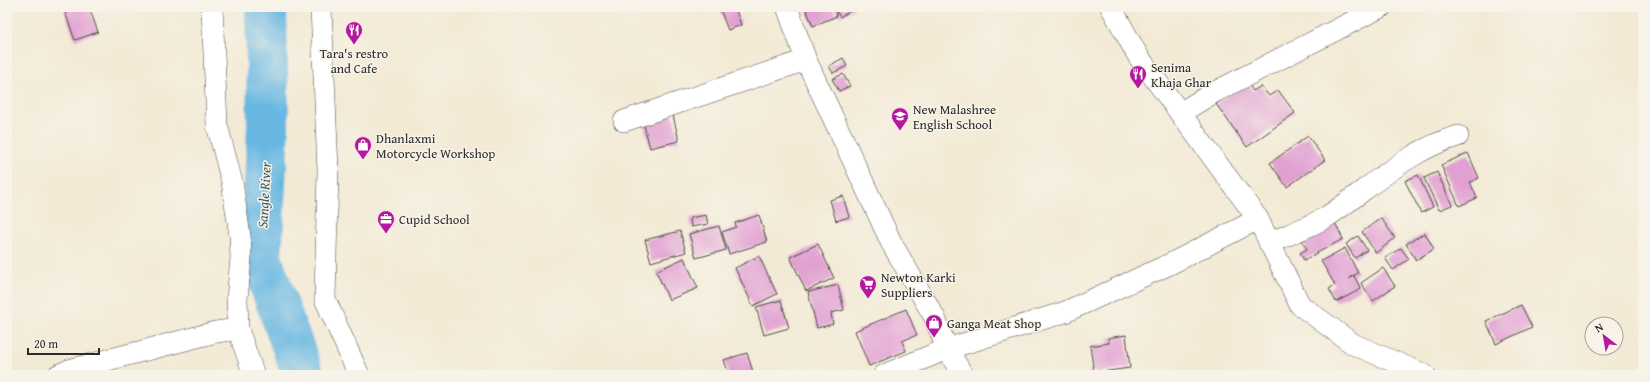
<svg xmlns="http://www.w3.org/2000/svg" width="1650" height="382" viewBox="0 0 1650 382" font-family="'Gentium Book Plus',serif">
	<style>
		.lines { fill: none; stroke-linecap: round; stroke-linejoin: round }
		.river { stroke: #68b7e2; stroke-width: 42 }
		.building { fill: #e19fd2 }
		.minor-casing { stroke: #494844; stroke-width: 22 }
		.minor { stroke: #fff; stroke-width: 21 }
		.labels { text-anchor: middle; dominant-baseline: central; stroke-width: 3; stroke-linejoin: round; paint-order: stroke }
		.poi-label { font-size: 13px; fill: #2b2b2b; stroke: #f7f3e8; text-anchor: start }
		.water-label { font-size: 14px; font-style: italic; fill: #3d5562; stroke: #f7f3e8 }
	</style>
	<rect width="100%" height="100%" fill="#f7f3e8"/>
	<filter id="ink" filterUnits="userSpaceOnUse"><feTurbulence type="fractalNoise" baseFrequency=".025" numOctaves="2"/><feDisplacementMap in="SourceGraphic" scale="8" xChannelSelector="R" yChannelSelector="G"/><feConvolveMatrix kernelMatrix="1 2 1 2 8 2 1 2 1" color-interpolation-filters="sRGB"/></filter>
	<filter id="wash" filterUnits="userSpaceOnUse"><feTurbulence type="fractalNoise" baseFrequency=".012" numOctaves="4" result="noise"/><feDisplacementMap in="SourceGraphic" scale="16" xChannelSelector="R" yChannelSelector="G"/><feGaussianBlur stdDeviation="0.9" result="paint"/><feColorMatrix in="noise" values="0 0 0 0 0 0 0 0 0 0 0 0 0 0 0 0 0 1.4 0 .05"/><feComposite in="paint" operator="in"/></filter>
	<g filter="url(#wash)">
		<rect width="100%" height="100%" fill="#f3ead5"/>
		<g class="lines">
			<path class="river" d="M266,7L268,127L261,259L303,375"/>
		</g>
		<g id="blocks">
			<g class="building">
				<path d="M63,7H89L98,32L75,40Z"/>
				<path d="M719,7H735L741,25L728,30Z"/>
				<path d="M805,7H833L837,16L813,26Z"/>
				<path d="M834,7H854V9L840,17Z"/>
				<path d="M843,58L847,66L833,73L829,66Z"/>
				<path d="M843,74L850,86L839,91L832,79Z"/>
				<path d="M1247,82L1253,91L1261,86L1269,96L1278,90L1295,113L1247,147L1216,104Z"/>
				<path d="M672,111L679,141L650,148L642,118Z"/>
				<path d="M1308,136L1325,160L1287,187L1270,163Z"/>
				<path d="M1468,153L1479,178L1470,182L1477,198L1459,206L1441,165Z"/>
				<path d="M1437,172L1452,205L1439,210L1424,178Z"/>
				<path d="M1418,175L1433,207L1421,213L1405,181Z"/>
				<path d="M843,196L849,217L836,221L830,200Z"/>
				<path d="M706,215L708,224L691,227L690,218Z"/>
				<path d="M759,215L767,242L729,254L722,232L736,227L735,223Z"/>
				<path d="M1381,218L1395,238L1376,253L1362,232Z"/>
				<path d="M1335,223L1343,239L1304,260L1300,253L1307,249L1302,241Z"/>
				<path d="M719,226L726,250L696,258L689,234Z"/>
				<path d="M680,231L686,252L651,262L645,240Z"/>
				<path d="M1425,233L1434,249L1416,260L1406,244Z"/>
				<path d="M1358,236L1367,250L1355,258L1346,244Z"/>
				<path d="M818,244L834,278L806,291L790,257Z"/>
				<path d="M1345,248L1358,273L1349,278L1354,276L1361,289L1336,302L1329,289L1335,285L1321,261Z"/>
				<path d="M1401,248L1409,259L1393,270L1385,258Z"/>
				<path d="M759,256L777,294L753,306L735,268Z"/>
				<path d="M684,258L698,288L669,300L656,271Z"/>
				<path d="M1383,268L1395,286L1373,301L1361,283Z"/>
				<path d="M838,285L844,310L831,313L833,324L817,328L808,292Z"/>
				<path d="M781,300L789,328L764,335L756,307Z"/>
				<path d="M1521,305L1532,327L1496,344L1486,321Z"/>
				<path d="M906,309L917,335L902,341L906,351L869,366L855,331Z"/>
				<path d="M1126,335L1130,368L1094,373L1090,346L1109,343L1108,338Z"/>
				<path d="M747,353L754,375H729L724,360Z"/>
			</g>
		</g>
	</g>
	<g filter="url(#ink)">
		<use href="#blocks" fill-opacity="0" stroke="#494844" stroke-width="1"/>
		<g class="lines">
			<g class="minor-casing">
				<g id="minor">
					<path d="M321,7L328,170L325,299L359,375"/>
					<path d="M787,7L806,60L892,244L935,318L947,349L963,375"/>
					<path d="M1111,7L1138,56L1258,219L1300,305L1353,344L1425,375"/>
					<path d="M1180,113L1213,93L1381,7"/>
					<path d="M624,121L806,60"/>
					<path d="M1269,243C1287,235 1312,226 1328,216C1370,188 1408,150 1458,136"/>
					<path d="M238,329L254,375"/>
					<path d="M58,375L69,370L216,332L238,329L237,299L241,258L240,236L232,182L217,125L212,7"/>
					<path d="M884,375L947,349L1065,312L1170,264L1258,219"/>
				</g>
			</g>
			<use href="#minor" class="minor"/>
		</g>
	</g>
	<defs>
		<g id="restaurant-pin" transform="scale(0.9)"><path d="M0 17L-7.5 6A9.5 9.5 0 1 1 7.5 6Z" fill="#b5179e" stroke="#f7f3e8"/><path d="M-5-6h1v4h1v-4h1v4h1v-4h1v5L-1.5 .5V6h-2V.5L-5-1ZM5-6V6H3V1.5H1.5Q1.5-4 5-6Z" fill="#fff"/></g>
		<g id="school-pin" transform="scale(0.9)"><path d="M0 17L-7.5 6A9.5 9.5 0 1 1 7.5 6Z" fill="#b5179e" stroke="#f7f3e8"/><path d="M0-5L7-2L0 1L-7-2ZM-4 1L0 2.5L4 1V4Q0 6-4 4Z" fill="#fff"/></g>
		<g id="shop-pin" transform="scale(0.9)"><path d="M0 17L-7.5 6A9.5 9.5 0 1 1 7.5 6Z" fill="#b5179e" stroke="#f7f3e8"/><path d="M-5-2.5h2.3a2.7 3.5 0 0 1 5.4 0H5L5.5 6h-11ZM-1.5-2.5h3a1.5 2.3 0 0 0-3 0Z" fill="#fff"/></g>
		<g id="office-pin" transform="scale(0.9)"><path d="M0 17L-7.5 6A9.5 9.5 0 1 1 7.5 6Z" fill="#b5179e" stroke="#f7f3e8"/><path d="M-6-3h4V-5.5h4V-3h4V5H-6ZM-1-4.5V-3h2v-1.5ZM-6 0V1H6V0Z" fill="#fff"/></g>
		<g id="supermarket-pin" transform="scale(0.9)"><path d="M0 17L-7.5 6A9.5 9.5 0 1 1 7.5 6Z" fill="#b5179e" stroke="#f7f3e8"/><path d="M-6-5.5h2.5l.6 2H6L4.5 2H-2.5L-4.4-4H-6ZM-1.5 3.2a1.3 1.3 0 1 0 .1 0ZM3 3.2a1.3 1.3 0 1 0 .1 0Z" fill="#fff"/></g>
	</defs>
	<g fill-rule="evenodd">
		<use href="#restaurant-pin" x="354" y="30"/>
		<use href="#restaurant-pin" x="1138" y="74"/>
		<use href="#school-pin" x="900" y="116"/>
		<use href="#shop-pin" x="363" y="145"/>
		<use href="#office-pin" x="386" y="219"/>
		<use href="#supermarket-pin" x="868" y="284"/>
		<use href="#shop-pin" x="934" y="323"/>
	</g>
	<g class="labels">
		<g class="poi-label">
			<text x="354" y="53" text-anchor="middle">Tara's restro<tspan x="354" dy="15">and Cafe</tspan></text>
			<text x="1151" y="67">Senima<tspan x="1151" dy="15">Khaja Ghar</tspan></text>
			<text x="913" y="109">New Malashree<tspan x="913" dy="15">English School</tspan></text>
			<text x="376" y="138">Dhanlaxmi<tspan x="376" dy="15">Motorcycle Workshop</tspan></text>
			<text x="399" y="219">Cupid School</text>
			<text x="881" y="277">Newton Karki<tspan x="881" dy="15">Suppliers</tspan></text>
			<text x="947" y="323">Ganga Meat Shop</text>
		</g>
		<g class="water-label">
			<text transform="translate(264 195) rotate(-87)">Sangle River</text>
		</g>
	</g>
	<rect width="1650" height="382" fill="none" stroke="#f7f3e8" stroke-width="24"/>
	<g transform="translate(1604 336) rotate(329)"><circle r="19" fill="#f7f3e8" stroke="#a5a39c"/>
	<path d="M0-3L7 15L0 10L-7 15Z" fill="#b5179e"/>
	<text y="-6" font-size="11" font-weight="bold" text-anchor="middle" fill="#2b2b2b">N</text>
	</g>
	<path d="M28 348v6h71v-6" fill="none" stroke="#2b2b2b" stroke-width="2"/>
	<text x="34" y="348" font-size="12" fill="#2b2b2b" stroke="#f7f3e8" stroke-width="3" paint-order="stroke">20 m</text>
</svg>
